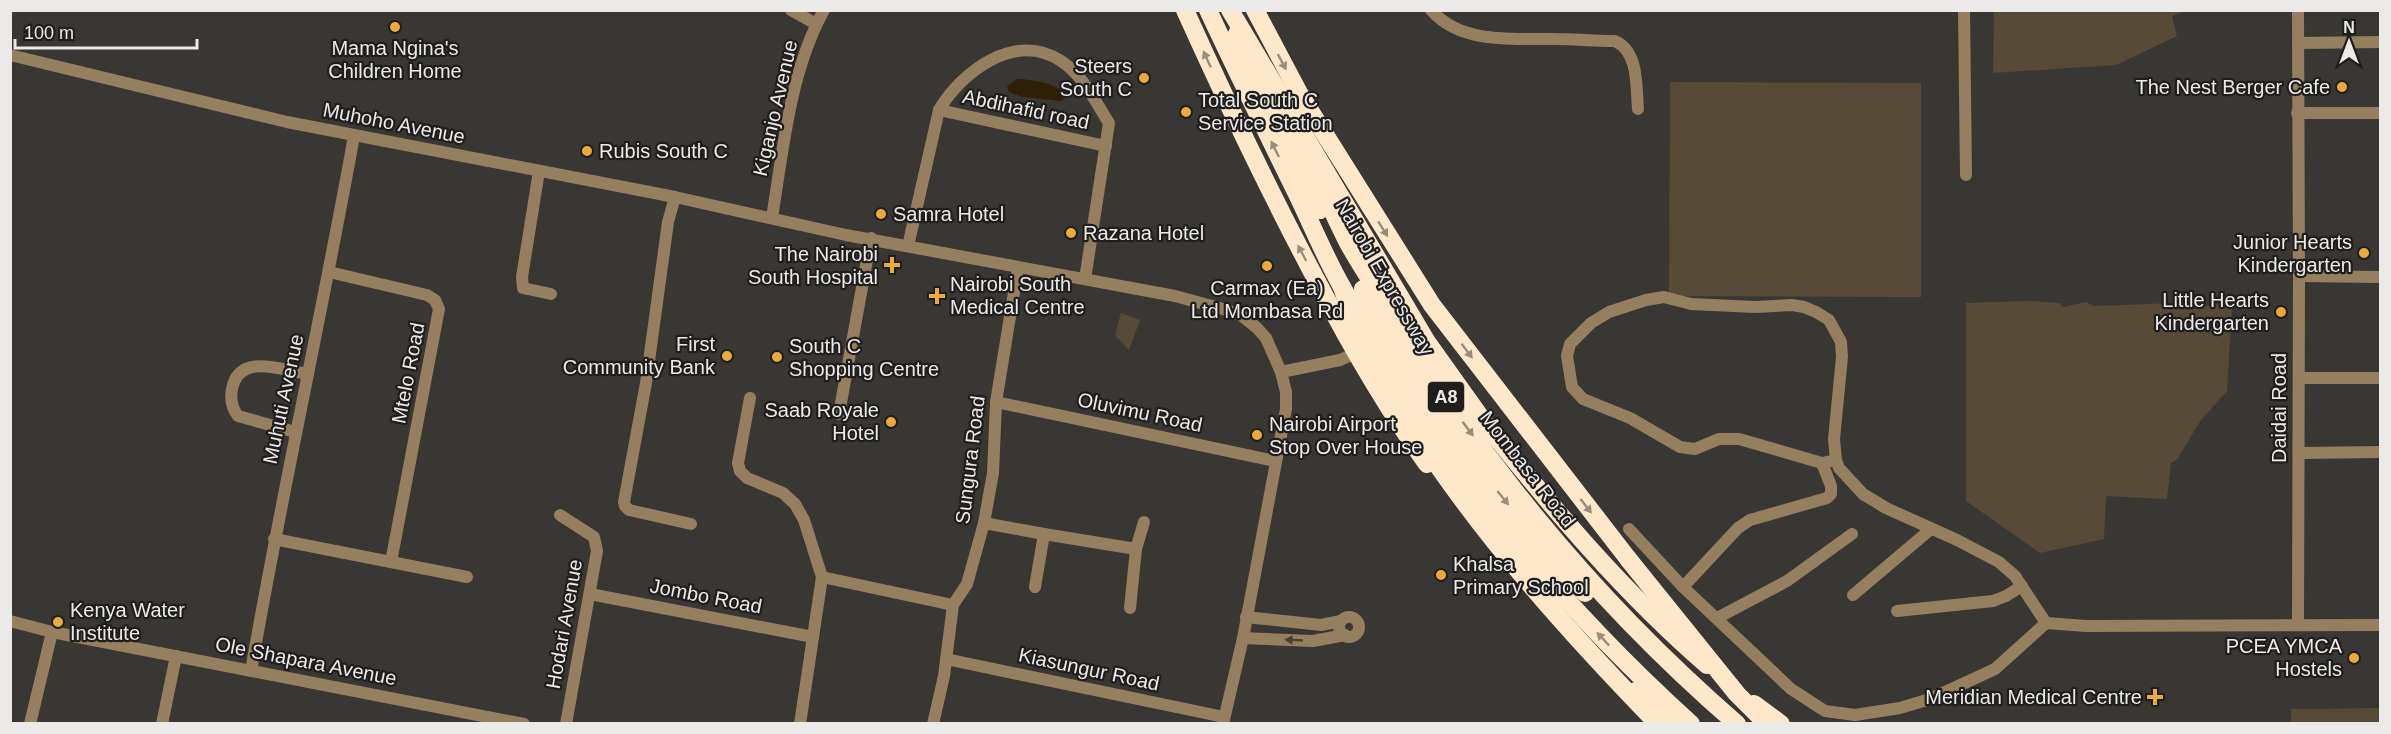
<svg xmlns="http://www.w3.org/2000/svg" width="2391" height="734" viewBox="0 0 2391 734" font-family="Helvetica,sans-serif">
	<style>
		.green { fill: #574a36 }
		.water { fill: #2f1f04 }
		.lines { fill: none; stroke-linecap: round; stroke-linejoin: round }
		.street { stroke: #957f5e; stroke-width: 12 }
		.highway { stroke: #fee8c9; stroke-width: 18 }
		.highway-bridge { stroke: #fee8c9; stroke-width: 18 }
		.oneway { fill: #9a8d7c }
		.oneway2 { fill: #484034 }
		.poi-dot { fill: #ebaa39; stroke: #1f1e1d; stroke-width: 2 }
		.labels { text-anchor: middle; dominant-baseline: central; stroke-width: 4.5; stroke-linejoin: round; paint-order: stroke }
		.shield { fill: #1f1e1d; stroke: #aeadab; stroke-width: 1.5 }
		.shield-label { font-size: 18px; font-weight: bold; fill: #ebeae8 }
		.poi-label { font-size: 20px; fill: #ebeae8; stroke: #1f1e1d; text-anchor: end }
		.street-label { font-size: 20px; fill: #ebeae8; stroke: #1f1e1d }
	</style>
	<rect width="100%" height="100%" fill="#393734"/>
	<g class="green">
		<path d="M1994,11V10L2185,11L2172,16L2177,36L2116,65L1993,73Z"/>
		<path d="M1670,82L1921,83V297L1669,296Z"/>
		<path d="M2029,301L2059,303L2063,307L2086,302L2094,306L2176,303L2188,310L2217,304L2232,306L2227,391L2200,421L2177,460L2171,463L2167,499L2106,496L2104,539L2040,553L1966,501V303Z"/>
		<path d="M1121,313L1140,320L1129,350L1115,335Z"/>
		<path d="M2380,708V723H2291V709Z"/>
	</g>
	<path class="water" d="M1017,79C1032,79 1059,84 1067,96L1061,101L1022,97L1009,92L1007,86Z"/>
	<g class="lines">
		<g class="street">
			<path d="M791,10L816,24"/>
			<path d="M1431,10C1462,45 1513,38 1554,39C1574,39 1594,41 1615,41C1639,52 1636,86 1638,109"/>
			<path d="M1964,10L1966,175"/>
			<path d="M2298,43L2380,42"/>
			<path d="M10,55L287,122L675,197L846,235L1175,296L1223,309L1241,315L1257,328L1266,338L1281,372L1286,392V409L1243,638L1223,724"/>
			<path d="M939,110L1106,146"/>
			<path d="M2297,113H2380"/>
			<path d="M539,171L522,277L523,288L551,294"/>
			<path d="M675,197L668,222L646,383L624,502L625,506L629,510L691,524"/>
			<path d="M772,218C783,150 790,71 824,10"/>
			<path d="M908,246L939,110C962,71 1016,31 1061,61C1083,75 1095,101 1109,123L1085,279"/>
			<path d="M329,272L427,295L435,300L439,309L391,562"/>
			<path d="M2299,276L2380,277"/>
			<path d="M1281,372L1340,360L1356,353"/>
			<path d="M2299,378H2380"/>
			<path d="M750,398L738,463L740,471L747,478L783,493L795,504L804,520L822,577L800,724"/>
			<path d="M996,402L1275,461"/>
			<path d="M839,414L871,238"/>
			<path d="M295,432L238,416C232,408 230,399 232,389C239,352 282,370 308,374"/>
			<path d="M2299,453L2380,452"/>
			<path d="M560,515L594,537L597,551L566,724"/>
			<path d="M984,523L1044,534L1035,587"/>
			<path d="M1629,529L1683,587L1791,689L1825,711L1855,715L1900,708L1930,699L1995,669L2046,623L2015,576L1999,562L1957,540L1886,508L1863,494L1839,468L1836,460L1834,439L1842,357L1841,342L1829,320L1816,312L1804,307L1792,305L1755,307L1691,304L1664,297L1646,300L1609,312L1591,323L1570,344L1567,356L1572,387L1583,399L1630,418L1680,447L1695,449L1719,439H1739L1822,463L1836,460"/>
			<path d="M1044,534L1136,549L1130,608"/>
			<path d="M274,539L467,577"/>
			<path d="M1136,549L1144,522"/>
			<path d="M822,577L953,605"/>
			<path d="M1683,587L1738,528L1750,520L1827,498L1831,494V486L1822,463"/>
			<path d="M590,594L813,637"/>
			<path d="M1853,595L1931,529"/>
			<path d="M1897,611L1993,601L2006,596L2022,586"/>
			<path d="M1246,617L1321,625L1341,621"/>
			<circle cx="1349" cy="627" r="10"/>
			<path d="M1717,618L1787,581L1852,534"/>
			<path d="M10,621L52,632L524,724"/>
			<path d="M2046,623L2086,626L2380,625"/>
			<path d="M2298,625L2299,276L2298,10"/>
			<path d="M1243,638L1313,641L1345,635"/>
			<path d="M946,659L1224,717"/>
			<path d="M251,671C282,492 322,314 354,136"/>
			<path d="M30,724L52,632"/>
			<path d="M162,724L176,656"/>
			<path d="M933,724L944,676L953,605L967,584L984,523L993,473L996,402L1018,268"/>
		</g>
		<g class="highway">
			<path d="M1185,10C1227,103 1271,195 1319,285C1351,346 1386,407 1427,464"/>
			<path d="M1208,10C1237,72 1267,133 1297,194C1312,225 1325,257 1342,287C1433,451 1552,598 1691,724"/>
			<path d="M1255,10L1299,93L1432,305L1629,560"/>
			<path d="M1237,34L1320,210"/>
			<path d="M1301,142C1316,175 1331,209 1347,241C1362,269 1381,295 1397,322C1490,473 1603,608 1737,724"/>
			<path d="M1363,289C1425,399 1498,502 1585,593"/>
			<path d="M1484,422C1552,508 1624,593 1707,665"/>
			<path d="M1636,691L1673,724"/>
			<path d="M1754,704L1781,724"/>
		</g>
		<g class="highway-bridge">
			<path d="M1230,10L1427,342L1484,422"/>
			<path d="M1342,287C1348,304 1353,322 1361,338C1432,480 1548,611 1658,724"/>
			<path d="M1629,560L1737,694L1767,724"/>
		</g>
	</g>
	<defs><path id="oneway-solid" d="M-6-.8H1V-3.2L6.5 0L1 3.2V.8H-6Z" transform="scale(1.5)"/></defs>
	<g class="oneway">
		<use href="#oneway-solid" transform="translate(1207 59) rotate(-115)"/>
		<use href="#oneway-solid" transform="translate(1282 62) rotate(62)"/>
		<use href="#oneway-solid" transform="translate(1275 149) rotate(-116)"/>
		<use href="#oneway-solid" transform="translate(1383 229) rotate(58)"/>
		<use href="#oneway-solid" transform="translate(1302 253) rotate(-118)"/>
		<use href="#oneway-solid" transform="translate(1467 351) rotate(53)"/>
		<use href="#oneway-solid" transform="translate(1468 429) rotate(53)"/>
		<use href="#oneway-solid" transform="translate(1503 498) rotate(51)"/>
		<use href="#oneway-solid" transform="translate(1586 506) rotate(52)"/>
		<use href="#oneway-solid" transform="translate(1603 639) rotate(-133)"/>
	</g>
	<use class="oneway2" href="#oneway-solid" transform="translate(1294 640) rotate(-177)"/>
	<g class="poi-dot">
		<circle cx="395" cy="27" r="6"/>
		<circle cx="1144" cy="78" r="6"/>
		<circle cx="2342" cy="87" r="6"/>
		<circle cx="1186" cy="112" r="6"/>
		<circle cx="587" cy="151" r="6"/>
		<circle cx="881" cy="214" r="6"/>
		<circle cx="1071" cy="233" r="6"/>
		<circle cx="2364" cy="253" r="6"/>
		<path d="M889 256h6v6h6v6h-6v6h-6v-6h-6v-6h6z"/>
		<circle cx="1267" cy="266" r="6"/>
		<path d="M934 287h6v6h6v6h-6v6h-6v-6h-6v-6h6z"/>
		<circle cx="2281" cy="312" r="6"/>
		<circle cx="727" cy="356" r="6"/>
		<circle cx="777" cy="357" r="6"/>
		<circle cx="891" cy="422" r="6"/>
		<circle cx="1257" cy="435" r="6"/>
		<circle cx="1441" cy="575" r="6"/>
		<circle cx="58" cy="622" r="6"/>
		<circle cx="2354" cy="658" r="6"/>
		<path d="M2152 688h6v6h6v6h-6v6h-6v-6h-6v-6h6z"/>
	</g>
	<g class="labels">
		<rect class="shield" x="1428" y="382" width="36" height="30" rx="4.5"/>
		<g class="shield-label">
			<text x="1446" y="397">A8</text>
		</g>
		<g class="poi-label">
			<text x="395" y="48" text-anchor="middle">Mama Ngina's<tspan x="395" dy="23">Children Home</tspan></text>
			<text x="1132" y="66">Steers<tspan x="1132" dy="23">South C</tspan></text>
			<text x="2330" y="87">The Nest Berger Cafe</text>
			<text x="1198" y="100" text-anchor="start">Total South C<tspan x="1198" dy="23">Service Station</tspan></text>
			<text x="599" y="151" text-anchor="start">Rubis South C</text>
			<text x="893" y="214" text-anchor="start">Samra Hotel</text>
			<text x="1083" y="233" text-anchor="start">Razana Hotel</text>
			<text x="2352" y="242">Junior Hearts<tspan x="2352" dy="23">Kindergarten</tspan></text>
			<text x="878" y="254">The Nairobi<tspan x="878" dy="23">South Hospital</tspan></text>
			<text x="950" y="284" text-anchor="start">Nairobi South<tspan x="950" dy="23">Medical Centre</tspan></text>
			<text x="1267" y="288" text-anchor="middle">Carmax (Ea)<tspan x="1267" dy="23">Ltd Mombasa Rd</tspan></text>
			<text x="2269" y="300">Little Hearts<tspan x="2269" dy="23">Kindergarten</tspan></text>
			<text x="715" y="344">First<tspan x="715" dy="23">Community Bank</tspan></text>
			<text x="789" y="346" text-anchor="start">South C<tspan x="789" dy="23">Shopping Centre</tspan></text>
			<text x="879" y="410">Saab Royale<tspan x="879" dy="23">Hotel</tspan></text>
			<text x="1269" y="424" text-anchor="start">Nairobi Airport<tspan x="1269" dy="23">Stop Over House</tspan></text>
			<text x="1453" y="564" text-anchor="start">Khalsa<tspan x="1453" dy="23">Primary School</tspan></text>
			<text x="70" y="610" text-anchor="start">Kenya Water<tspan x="70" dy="23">Institute</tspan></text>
			<text x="2342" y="646">PCEA YMCA<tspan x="2342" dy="23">Hostels</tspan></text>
			<text x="2142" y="697">Meridian Medical Centre</text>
		</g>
		<g class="street-label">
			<text transform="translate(775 108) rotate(-77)">Kiganjo Avenue</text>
			<text transform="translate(1026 109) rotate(12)">Abdihafid road</text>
			<text transform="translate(394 123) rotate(11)">Muhoho Avenue</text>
			<text transform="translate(1385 277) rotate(60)">Nairobi Expressway</text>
			<text transform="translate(408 373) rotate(-79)">Mtelo Road</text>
			<text transform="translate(283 399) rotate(-78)">Muhuti Avenue</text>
			<text transform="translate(2279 408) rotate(-90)">Daidai Road</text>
			<text transform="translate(1140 412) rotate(12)">Oluvimu Road</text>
			<text transform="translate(970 460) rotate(-83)">Sungura Road</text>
			<text transform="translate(1528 469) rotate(52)">Mombasa Road</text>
			<text transform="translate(706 596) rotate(11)">Jombo Road</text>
			<text transform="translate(564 624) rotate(-80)">Hodari Avenue</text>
			<text transform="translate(306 661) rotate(11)">Ole Shapara Avenue</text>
			<text transform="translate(1089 669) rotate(12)">Kiasungur Road</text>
		</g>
	</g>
	<rect width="2391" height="734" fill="none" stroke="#ebeae8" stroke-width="24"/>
	<g transform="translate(2349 42)" stroke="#1f1e1d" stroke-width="4.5" paint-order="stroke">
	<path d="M0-4.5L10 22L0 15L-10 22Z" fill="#ebeae8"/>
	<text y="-9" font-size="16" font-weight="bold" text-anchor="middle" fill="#ebeae8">N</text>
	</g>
	<path d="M15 39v9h182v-9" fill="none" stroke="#ebeae8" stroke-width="3"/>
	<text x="24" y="39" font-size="18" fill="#ebeae8" stroke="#1f1e1d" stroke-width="4.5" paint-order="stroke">100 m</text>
</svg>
